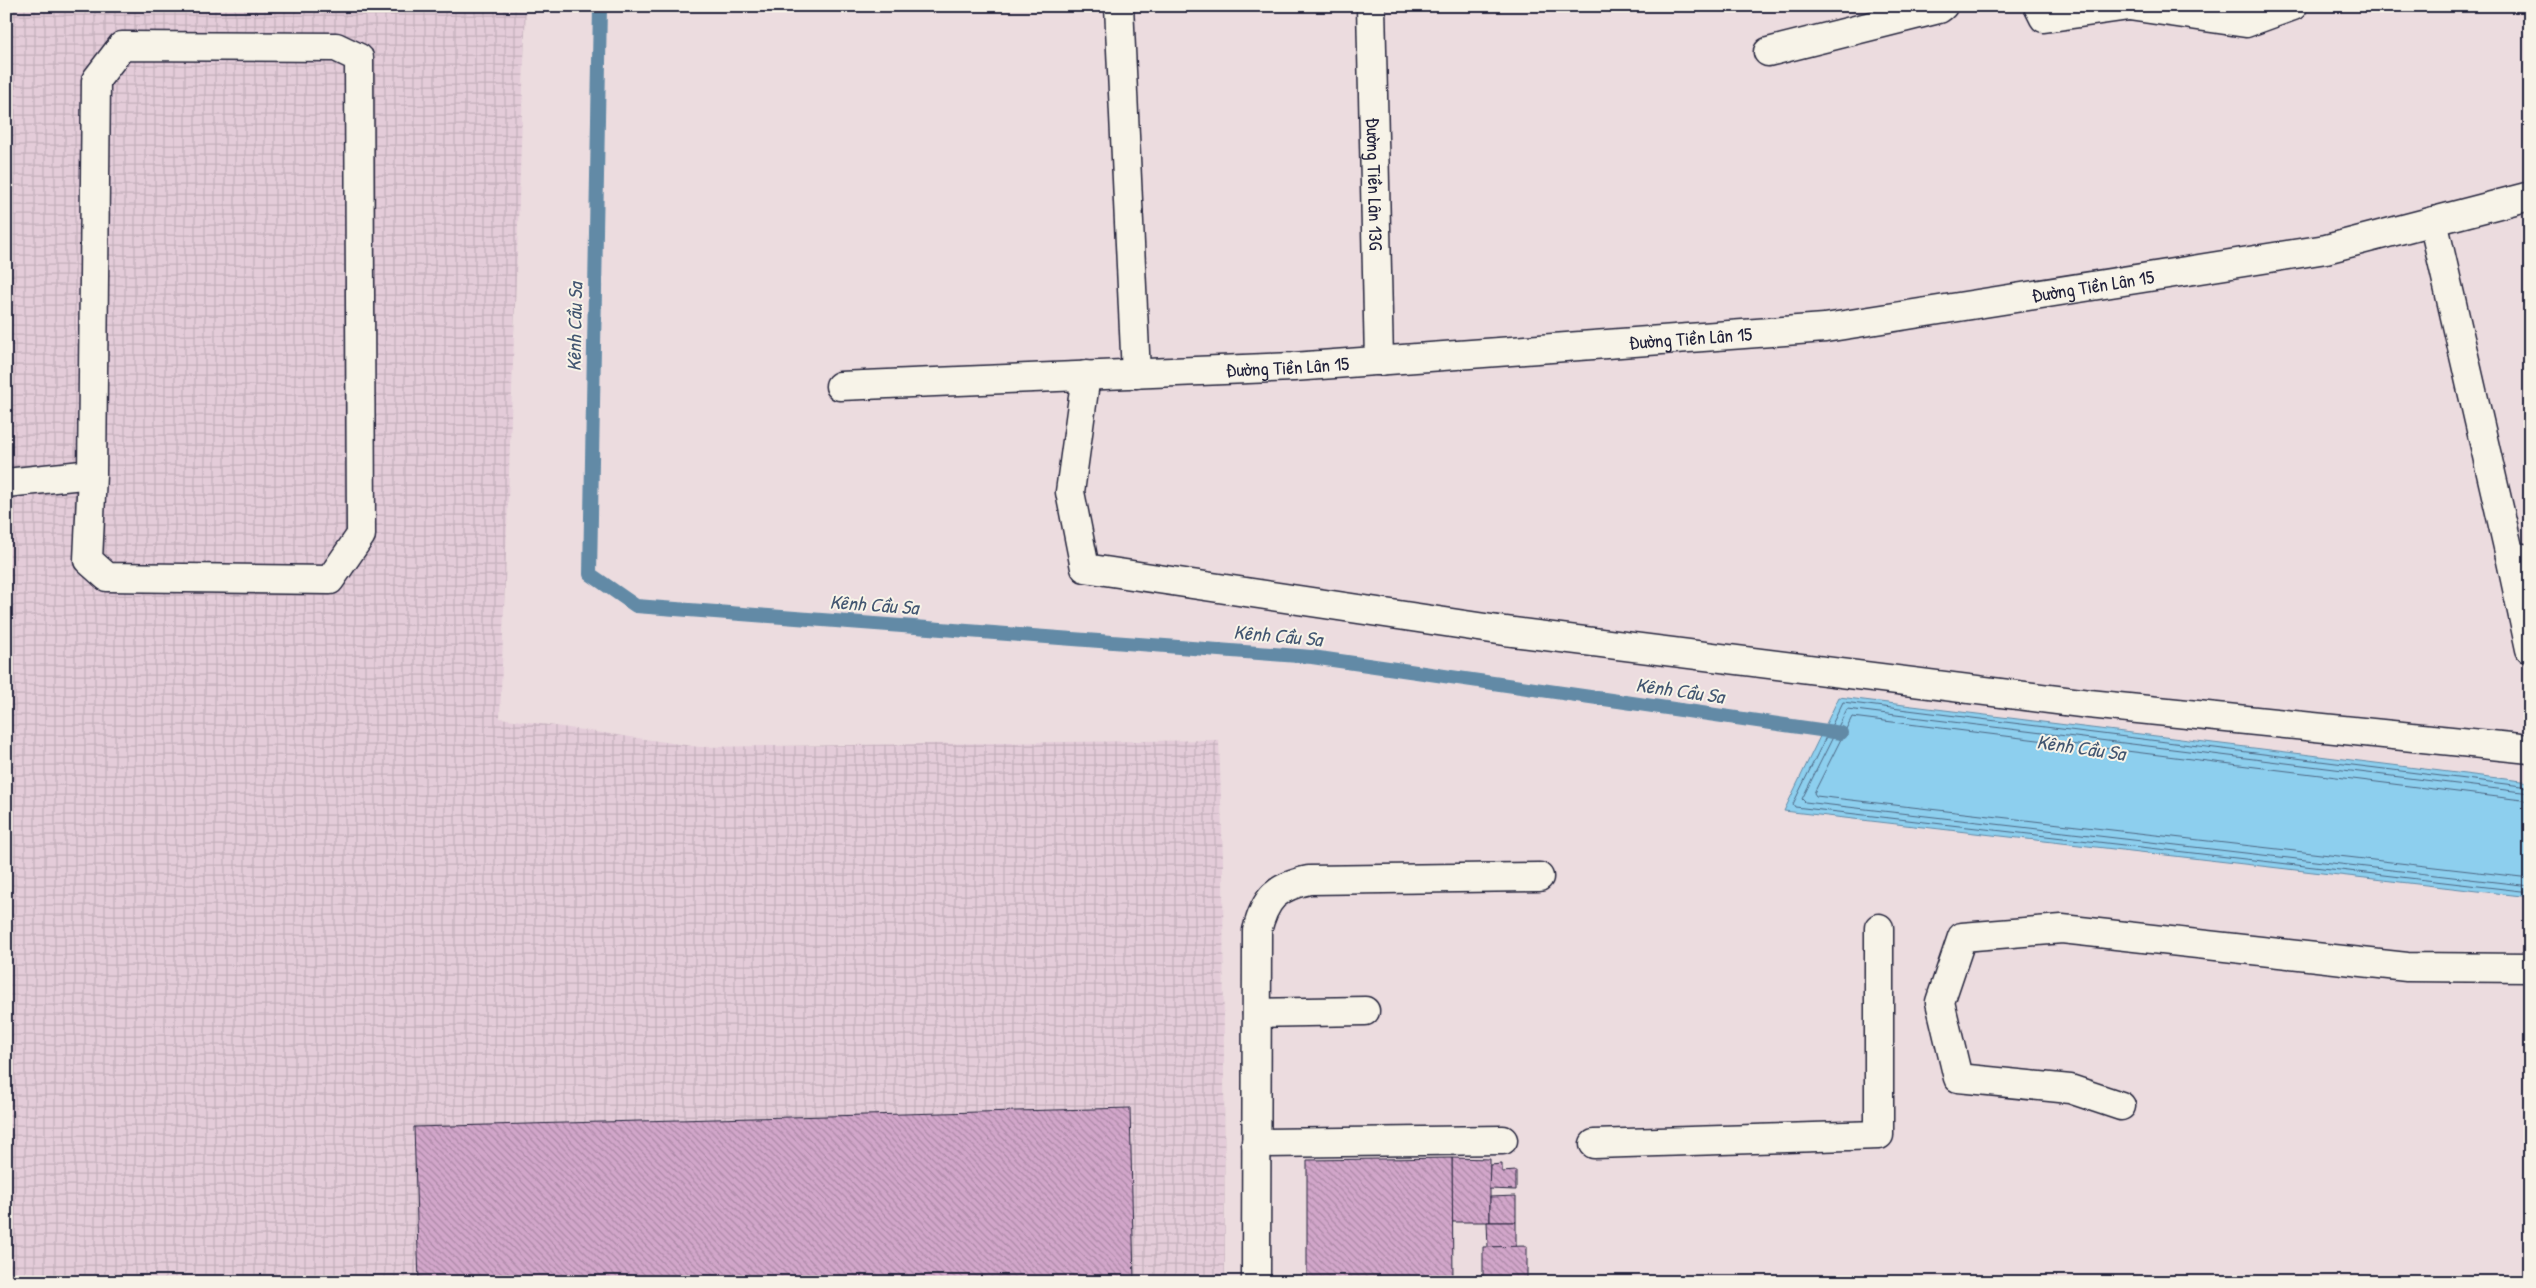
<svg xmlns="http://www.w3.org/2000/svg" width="2536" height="1288" viewBox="0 0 2536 1288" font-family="'Patrick Hand',sans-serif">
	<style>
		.industrial { fill: url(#industrial-grid) }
		.water { fill: #8dcfee; stroke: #628aa6 }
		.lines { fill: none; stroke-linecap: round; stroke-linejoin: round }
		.shore { stroke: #4d6783; stroke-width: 1 }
		.stream { stroke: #628aa6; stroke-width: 14 }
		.building { fill: url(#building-back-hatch); stroke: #22223b }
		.minor-casing { stroke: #22223b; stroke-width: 31 }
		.minor { stroke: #f7f3e8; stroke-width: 28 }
		.labels { text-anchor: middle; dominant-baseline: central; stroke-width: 4; stroke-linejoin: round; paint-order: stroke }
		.street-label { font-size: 19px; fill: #22223b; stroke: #f7f3e8 }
		.water-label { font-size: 20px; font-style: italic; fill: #425671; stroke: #f7f3e8 }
	</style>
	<defs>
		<pattern id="industrial-grid" width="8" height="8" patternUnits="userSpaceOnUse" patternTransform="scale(1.25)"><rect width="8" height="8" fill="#e4ccd9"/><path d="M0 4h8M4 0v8" fill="none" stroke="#c3afbb"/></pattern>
		<pattern id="building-back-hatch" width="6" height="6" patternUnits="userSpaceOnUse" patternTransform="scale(1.25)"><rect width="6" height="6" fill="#d2a6ca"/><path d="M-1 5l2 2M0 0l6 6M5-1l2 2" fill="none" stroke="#aa87a5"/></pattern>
	</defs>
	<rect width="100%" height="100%" fill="#ecdcdf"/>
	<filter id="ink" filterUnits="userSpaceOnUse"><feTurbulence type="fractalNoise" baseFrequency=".02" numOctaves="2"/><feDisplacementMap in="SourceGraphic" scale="10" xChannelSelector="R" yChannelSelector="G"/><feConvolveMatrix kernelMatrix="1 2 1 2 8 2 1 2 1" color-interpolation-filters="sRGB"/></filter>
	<g filter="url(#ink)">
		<path class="industrial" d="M6,6H526L500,718L699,747L1219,740L1223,861L1225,1282H6Z"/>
		<path class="water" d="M1839,697L2530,782V897L1784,811Z"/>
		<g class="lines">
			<g class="shore">
				<path d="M2530,787L1843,702L1793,804L1795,807L2530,892"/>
				<path d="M2530,793L1847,709L1802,799L1805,802L2530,886"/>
				<path d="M2530,801L1852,717L1814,793L1816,796L2530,878"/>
			</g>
			<path class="stream" d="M600,6L590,574L636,606L1312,657L1841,733"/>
		</g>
		<g class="building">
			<path d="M1130,1108L1134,1282H419L414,1127Z"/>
			<path d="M1452,1158L1490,1159V1222H1452Z"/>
			<path d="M1452,1158L1453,1282H1307V1160Z"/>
			<path d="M1502,1164V1172L1516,1171V1190L1489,1189L1490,1165Z"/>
			<path d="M1516,1196V1222H1490V1197Z"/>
			<path d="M1487,1222H1516V1247H1488Z"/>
			<path d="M1527,1246V1282H1483V1247Z"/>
		</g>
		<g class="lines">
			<g class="minor-casing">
				<g id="minor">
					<path d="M1119,6L1136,374"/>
					<path id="s1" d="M1371,6L1379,361"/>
					<path d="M2038,6L2044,18L2129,6"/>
					<path d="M2129,6L2246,23L2293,6"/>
					<path d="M1768,52L1939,9L1943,6"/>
					<path d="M2433,221L2510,556L2530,559"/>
					<path d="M1086,375L1070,492L1085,568L1505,631L2089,704L2530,749"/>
					<path id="s2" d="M840,386L1293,367L1825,328L2326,249L2530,196"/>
					<path d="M6,483L92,474L88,560L107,577L330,580L361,535L359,58L336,47L122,46L96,80L92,474"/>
					<path d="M2510,556L2530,649"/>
					<path d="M1257,1013L1365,1011"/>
					<path d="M2121,1106L2070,1089L1958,1078L1940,1002L1962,937L2062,929L2407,967L2530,968"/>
					<path d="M1256,1143L1503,1140"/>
					<path d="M1594,1144L1879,1135V928"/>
					<path d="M1256,1282L1257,931C1265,898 1276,887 1309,880L1539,877"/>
				</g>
			</g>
			<use href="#minor" class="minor"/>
		</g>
	</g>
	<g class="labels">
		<g class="street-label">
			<text stroke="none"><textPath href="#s1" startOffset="178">Đường Tiền Lân 13G</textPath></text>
			<text stroke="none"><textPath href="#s2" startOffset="1258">Đường Tiền Lân 15</textPath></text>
			<text stroke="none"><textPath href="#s2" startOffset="852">Đường Tiền Lân 15</textPath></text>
			<text stroke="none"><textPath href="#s2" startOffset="448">Đường Tiền Lân 15</textPath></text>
		</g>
		<g class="water-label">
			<text transform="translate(574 327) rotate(-89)">Kênh Cầu Sa</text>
			<text transform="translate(874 604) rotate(4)">Kênh Cầu Sa</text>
			<text transform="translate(1278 635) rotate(5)">Kênh Cầu Sa</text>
			<text transform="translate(1680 690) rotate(8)">Kênh Cầu Sa</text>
			<text transform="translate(2081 747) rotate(8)">Kênh Cầu Sa</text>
		</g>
	</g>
	<rect width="2536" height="1288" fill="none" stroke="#f7f3e8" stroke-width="25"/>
	<rect x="12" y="12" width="2511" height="1263" fill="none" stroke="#22223b" stroke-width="2" filter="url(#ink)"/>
</svg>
